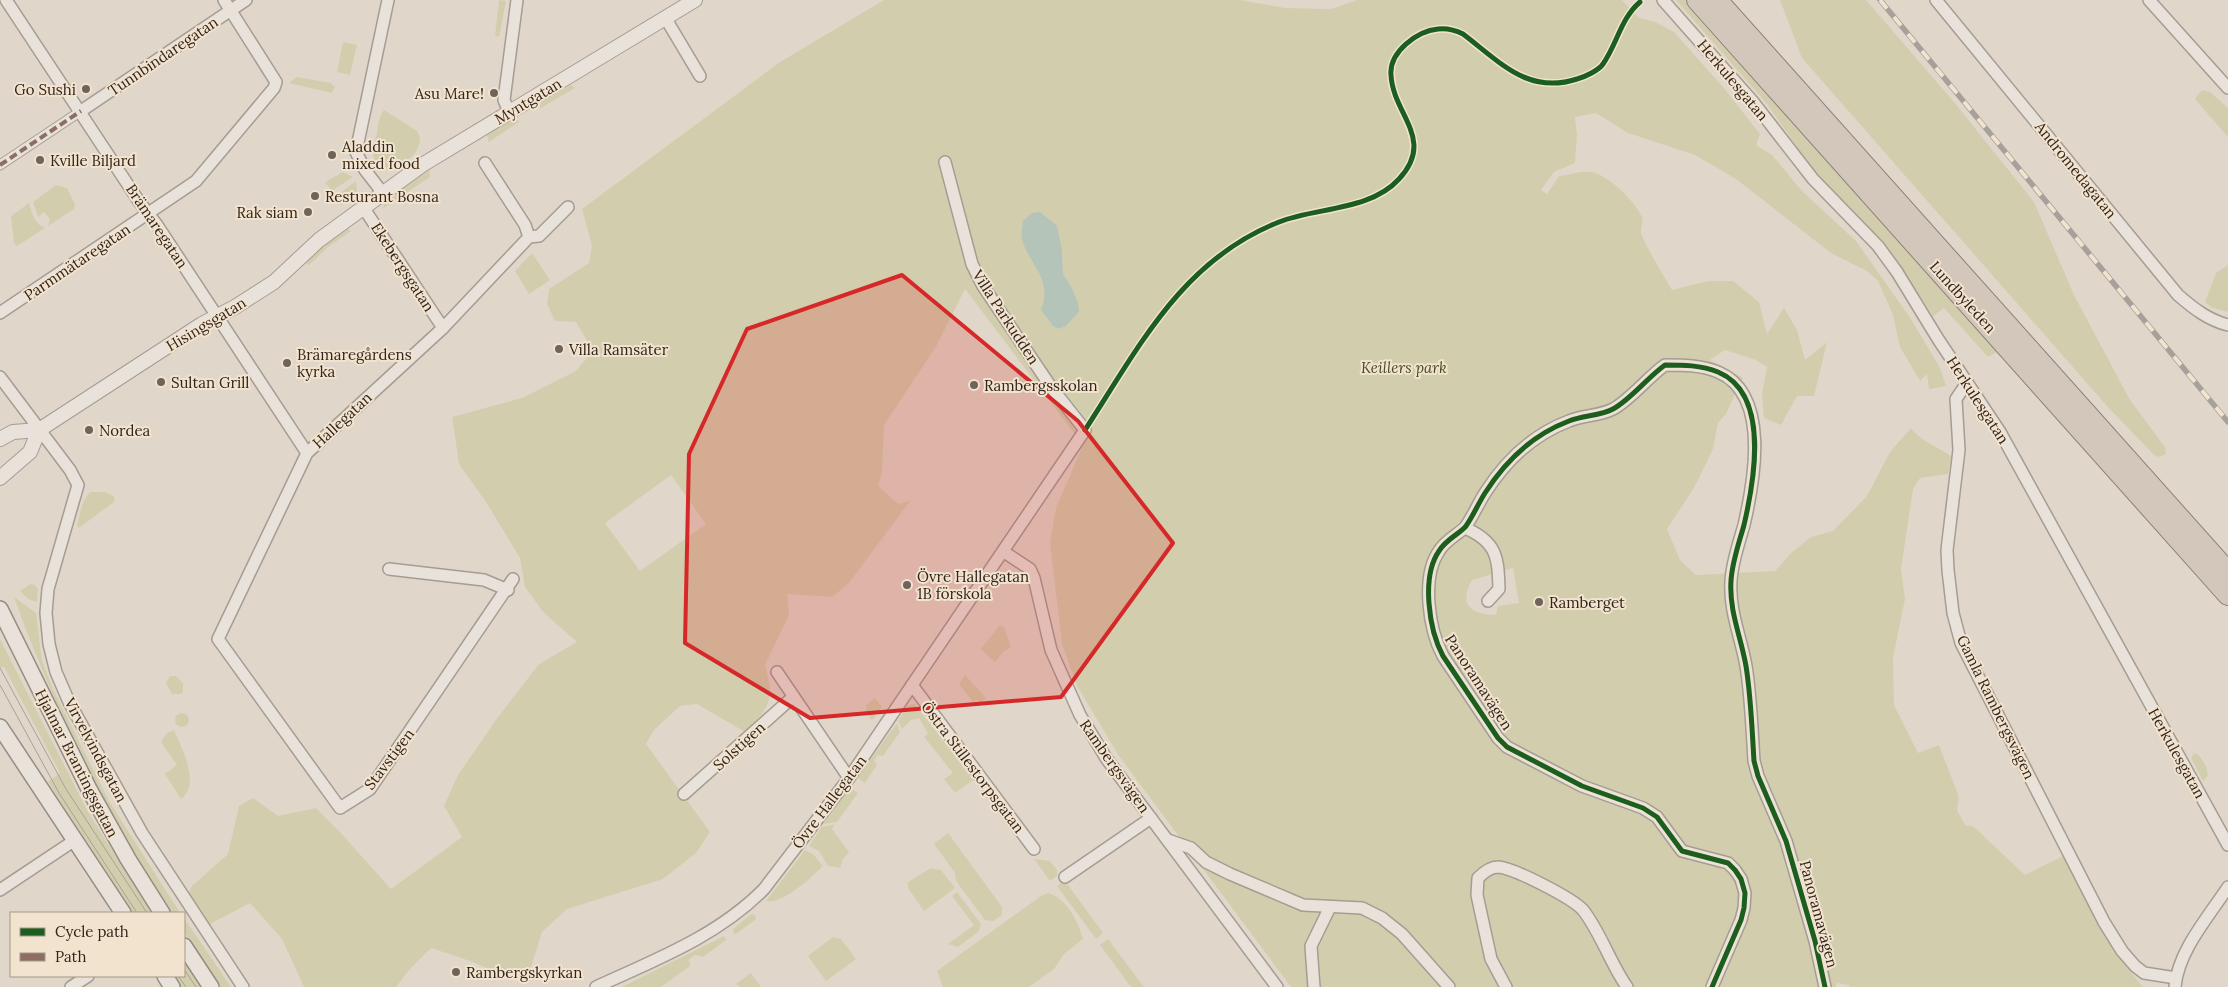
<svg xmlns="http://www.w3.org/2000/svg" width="2228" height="987" viewBox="0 0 2228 987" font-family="Lora,serif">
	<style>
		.green { fill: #d2cead; fill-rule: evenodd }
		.water { fill: #b5c4b8 }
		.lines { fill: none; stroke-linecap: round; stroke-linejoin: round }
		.pedestrian-casing { stroke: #a59c93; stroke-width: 11 }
		.minor-casing { stroke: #a59c93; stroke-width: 14 }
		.tertiary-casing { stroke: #a59c93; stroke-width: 16 }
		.secondary-casing { stroke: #958c83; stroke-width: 18 }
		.motorway-casing { stroke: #8a827a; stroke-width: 22 }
		.pedestrian { stroke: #e8e2da; stroke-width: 9 }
		.minor { stroke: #e8e2da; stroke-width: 11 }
		.tertiary { stroke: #e8e2da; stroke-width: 14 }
		.secondary { stroke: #e8e2da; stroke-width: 15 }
		.motorway { stroke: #d3c6ba; stroke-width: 20 }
		.tram { stroke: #a8a19b; stroke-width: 1 }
		.rail-casing { stroke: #a8a19b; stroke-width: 5.5 }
		.rail { stroke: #f2e3ce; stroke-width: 4; stroke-dasharray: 11; stroke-linecap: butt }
		.quiet { stroke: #8d6e63; stroke-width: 4; stroke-dasharray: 8 4; stroke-linecap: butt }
		.cycleway-casing { stroke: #f2e3ce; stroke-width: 8 }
		.cycleway { stroke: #1b5e20; stroke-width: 5 }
		.marked { fill: #d62828; fill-opacity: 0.2; stroke: #d62828; stroke-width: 4; stroke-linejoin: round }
		.poi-dot { fill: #6f635a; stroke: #f2e3ce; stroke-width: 2 }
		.labels { text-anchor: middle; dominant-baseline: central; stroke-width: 4; stroke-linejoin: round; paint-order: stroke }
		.street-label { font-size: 15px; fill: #32241d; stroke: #f2e3ce }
		.poi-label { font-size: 15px; fill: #32241d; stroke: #f2e3ce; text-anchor: start }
		.park-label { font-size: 15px; font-style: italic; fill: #474c25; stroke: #f2e3ce }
	</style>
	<rect width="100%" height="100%" fill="#e0d7ca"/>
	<g class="green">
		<path d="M499,0L506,1L499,37L495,36Z"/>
		<path d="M884,0H1240L1285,8L1331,9L1357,0H1622L1639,18L1655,22L1674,32L1723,87L1760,134L1756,145L1772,155L1802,191L1856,241L1911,319L1940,368L1946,386L1929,389L1927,374L1920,381L1900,347L1893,315L1878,281L1867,271L1831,253L1736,179L1695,155L1628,133L1596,113L1575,117L1577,135L1575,163L1554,172L1541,190L1547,194L1559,176C1569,175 1580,171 1589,172C1606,172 1636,202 1642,217C1644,223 1639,230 1642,236C1650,254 1662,272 1672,290L1708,281H1733L1759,302L1767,334L1784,308L1797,330L1805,360L1827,342L1814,396H1797L1781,425L1764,418L1762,394L1767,367L1756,360L1725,350L1710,360L1743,378L1726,414L1718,423L1713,449L1694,488L1667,529L1680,560L1696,575L1775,571L1791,553L1811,537L1833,531L1867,496L1890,452L1911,428C1919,440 1938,447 1951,456L1948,474L1920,478L1913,489L1901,569L1905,599L1893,658L1894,705L1918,753L1939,745L1959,797L1957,810L1965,825L1974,827L2025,875L2063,856L2122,961L2143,987H1849V985L1837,983L1836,987H1291L1119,756L1077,686L1062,644L1050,542L1056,508L1083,445L965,289L937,345L884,425L882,471L878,486L898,504L910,501L849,583L832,597L787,594L789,615L765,665C775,701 770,707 745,732L697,704L680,706L653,731L646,744L710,832L696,853L663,879L567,909L542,932L531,967L505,976L473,962L431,948L409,970L396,987H304L282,939L250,903L210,924L199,914L187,895L192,886L228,854L239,806L253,798L278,816L316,808L340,832L391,889L462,837L444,806L458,775L498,717L539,664L577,642L544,613L525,587L520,558L486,502L459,464L452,417L522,398L576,371L593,351L576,322L555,321L547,304L549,289L589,263L592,246L582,209L780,62ZM1062,250L1063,274L1071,286L1079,312L1066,326L1059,329L1046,318L1045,285ZM671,475L706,524L640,571L605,523ZM1513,568L1519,603L1498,606L1496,615C1471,614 1458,605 1472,580Z"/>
		<path d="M1676,0H1688L2001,350L1988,357L1944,308L1933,316L1889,249L1814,171L1767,104Z"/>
		<path d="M1780,0H1866L1954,102L2034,202L2074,295L2130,400L2165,447L2166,454L2159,457L2154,455L2107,406L1802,58Z"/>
		<path d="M343,42L357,45L350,75L337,72Z"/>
		<path d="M297,77L331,83L335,87L332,93L289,83Z"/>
		<path d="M571,85L575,88L539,109L541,103Z"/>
		<path d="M2202,90L2210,92L2228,108V137L2195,99Z"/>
		<path d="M384,110L417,131C428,148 405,165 389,171C368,168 373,148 377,133C378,125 379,116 384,110Z"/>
		<path d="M513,119L518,120L519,122L489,142L487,135Z"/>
		<path d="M429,170L430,177L382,209L387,200Z"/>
		<path d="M343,172L353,177L332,191L325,182Z"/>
		<path d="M356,181L357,194L341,205L335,197Z"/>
		<path d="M56,185L67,188L75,204L74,209L48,226L50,219L44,212L38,217L33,202Z"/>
		<path d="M29,203C32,214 35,224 45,228L17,246L14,243L11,216Z"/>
		<path d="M347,228L351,231L328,247L309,265L307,264L308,259Z"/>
		<path d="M532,253L550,280L529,294L515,271Z"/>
		<path d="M2228,265V312L2213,308L2205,302L2216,273Z"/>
		<path d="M91,492H105L114,496L115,501L79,528L77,525C80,515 82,498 91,492Z"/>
		<path d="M30,584L35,585L38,589L37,602L28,599L20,591Z"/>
		<path d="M14,597L36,613L42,661L53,689L109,801L180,913H172C107,813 54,709 14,597Z"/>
		<path d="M1000,625L1004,627L1011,647L1004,651L995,662L981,649Z"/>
		<path d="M0,639L88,812L152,913H132L48,782L60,773L4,667L0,668Z"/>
		<path d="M965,675L986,698L980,704L977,700L973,702L959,684Z"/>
		<path d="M170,676H176L183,683V692L181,694H172L166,683Z"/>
		<path d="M875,698L882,707L872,721L867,713L866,705Z"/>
		<path d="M915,704L973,780L955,793L944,779L953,773L924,737L928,734L919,718L911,720L902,729L898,721L908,705Z"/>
		<circle cx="182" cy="720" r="7"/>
		<path d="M897,723L900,732L883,756L878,755L874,761L877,765L865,783L857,778Z"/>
		<path d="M174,730C182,749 201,784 181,799L165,774L177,765L161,742L167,733Z"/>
		<path d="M2194,753L2199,755L2206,766L2208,776L2203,781L2191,758Z"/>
		<path d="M850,788L858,793L837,822L823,824Z"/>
		<path d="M835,824L832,829L849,852L843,859L840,868L828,866L819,851L809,846L822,827Z"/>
		<path d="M948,833L1002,907V915L993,921L985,920L956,881L955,873L934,844Z"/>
		<path d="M805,850L813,854L823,866C812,877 782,905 766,901Z"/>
		<path d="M1034,859L1050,861L1057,870V876L1050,881Z"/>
		<path d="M931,868L941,870L955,888L924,911L908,888V882Z"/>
		<path d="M1065,881L1103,933L1096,939L1057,886Z"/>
		<path d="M957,892L981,924L979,931L958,947L948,944L974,925L952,896Z"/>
		<path d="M1048,893C1066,897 1079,923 1083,939L1064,954L1054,969L1029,987H943L937,971L1041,896Z"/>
		<path d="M751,914L755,915L756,919L736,934H734L733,929Z"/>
		<path d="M184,918L231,987H220L184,932Z"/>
		<path d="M724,936L726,940L703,957L695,955L689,959L690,966L661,987H622Z"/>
		<path d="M833,937L841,939L856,959L826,981L808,956Z"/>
		<path d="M1108,939L1144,987H1131L1100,945Z"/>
		<path d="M184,960L201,987H181L173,976H184Z"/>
		<path d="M751,973L761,987H740L736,984Z"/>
	</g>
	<path class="water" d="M1040,212L1057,226L1062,250L1063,274L1071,286L1078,303L1079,312L1066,326L1059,329L1053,326L1041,310C1053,280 1031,267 1022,240C1021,235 1022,227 1023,221L1032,213Z"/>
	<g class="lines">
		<g class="pedestrian-casing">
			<path id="pedestrian" d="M0,165L81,111"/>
		</g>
		<g class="minor-casing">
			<g id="minor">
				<path d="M6,0L138,200L157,225L307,453"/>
				<path d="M1663,0L1754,103L1813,179L1878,246L1897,272L1938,339L2000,432L2228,845"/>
				<path d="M1936,0L2178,295C2193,308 2208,320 2228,325"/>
				<path d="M2149,0L2228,88"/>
				<path d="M666,19L700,76"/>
				<path d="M81,111L246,0"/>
				<path d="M509,112L504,100L517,0"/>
				<path d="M485,163L525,225L529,237"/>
				<path d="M382,192L365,170L356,152L388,0"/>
				<path d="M363,207L443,328"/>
				<path d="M0,313L196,181L274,88L276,82L224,0"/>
				<path d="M0,377L70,470L78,485L48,589L46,613L49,644L56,672L69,702L142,833L243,987"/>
				<path d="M1967,383L1956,399L1959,450L1947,550L1948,570L1953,613L1961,643L2104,922L2122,951L2135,966L2144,973L2176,978"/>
				<path d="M1465,528C1497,542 1498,557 1499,589L1488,601"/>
				<path d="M1004,552L1030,569L1034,578L1051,650L1080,715L1106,758L1277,987"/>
				<path d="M389,569L484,580L508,590"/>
				<path d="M513,579L370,789L340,808L218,639L307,453L443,328L529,237L539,236L568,207"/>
				<path d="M777,672L849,778"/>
				<path d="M912,685L1034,849"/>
				<path d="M684,794L793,697"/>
				<path d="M1168,840L1191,848L1206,862L1230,874L1303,905L1362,908L1382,918L1402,934L1449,987"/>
				<path d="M1065,877L1151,818"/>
				<path d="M0,890L75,840"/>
				<path d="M71,987L88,976"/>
				<path d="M596,987C655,960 718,936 764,889L849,778L1085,430L1051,387L983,286L972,264L945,162"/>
				<path d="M1314,987L1311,946L1330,907"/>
				<path d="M1506,987L1491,959L1477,895L1478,878C1483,873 1490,867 1498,867C1514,868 1572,898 1583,910C1601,933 1610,963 1627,987"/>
				<path d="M1712,987L1741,920L1744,908L1745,893L1741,879L1735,870L1728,863L1682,851L1657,817L1643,808L1582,786L1507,747L1498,738L1443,656C1429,630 1421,577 1439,551C1446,539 1461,533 1466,526C1473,516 1478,504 1485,493C1506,460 1532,435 1569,421C1583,415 1600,416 1613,409C1630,400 1648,377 1665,365C1683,365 1701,365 1718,372C1771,394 1754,482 1744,525C1739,543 1732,562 1731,581C1729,611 1741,637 1746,666C1751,697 1752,730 1754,761L1758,776L1786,841L1815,941L1825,987"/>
				<path d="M2175,987C2178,951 2209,916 2228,887"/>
			</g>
		</g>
		<g class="tertiary-casing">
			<g id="tertiary">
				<path d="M39,430L202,324L235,307L274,282L319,240L422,165L695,0"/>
				<path d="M0,439L13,432L39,430"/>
				<path d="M0,478L30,452L39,430"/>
			</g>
		</g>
		<g class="secondary-casing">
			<g id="secondary">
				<path d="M0,609L90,791L128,859L162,913"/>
				<path d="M0,727L123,913"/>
				<path d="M184,946L211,987"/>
				<path d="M165,976L172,987"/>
			</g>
		</g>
		<g class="motorway-casing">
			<g id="motorway">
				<path d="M1697,0L2228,595"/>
				<path d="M1717,0L2228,572"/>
			</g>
		</g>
		<use href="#pedestrian" class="pedestrian"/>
		<use href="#minor" class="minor"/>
		<use href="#tertiary" class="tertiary"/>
		<use href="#secondary" class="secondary"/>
		<use href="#motorway" class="motorway"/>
		<g class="tram">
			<path d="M0,668L66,789L147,913"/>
			<path d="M0,685L59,793L137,913"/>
			<path d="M184,969L196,987"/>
			<path d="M178,976L186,987"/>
		</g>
		<g class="rail-casing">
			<path id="rail" d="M1880,0L2228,422"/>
		</g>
		<use href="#rail" class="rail"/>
		<path class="quiet" d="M0,165L81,111"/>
		<g class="cycleway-casing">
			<g id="cycleway">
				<path d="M1085,430C1139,347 1182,260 1279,222C1317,207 1370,211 1399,179C1436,139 1393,115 1391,75C1389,52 1417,31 1438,29C1447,28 1455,30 1463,34C1500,62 1528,95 1577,79C1585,77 1599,70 1603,64C1617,44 1621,18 1640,2"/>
				<path d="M1712,987L1741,920L1744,908L1745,893L1741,879L1735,870L1728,863L1682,851L1657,817L1643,808L1582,786L1507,747L1498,738L1443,656C1429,630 1421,577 1439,551C1446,539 1461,533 1466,526C1473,516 1478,504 1485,493C1506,460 1532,435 1569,421C1583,415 1600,416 1613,409C1630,400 1648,377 1665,365C1683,365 1701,365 1718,372C1771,394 1754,482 1744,525C1739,543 1732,562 1731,581C1729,611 1741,637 1746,666C1751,697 1752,730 1754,761L1758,776L1786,841L1815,941L1825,987"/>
			</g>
		</g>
		<use href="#cycleway" class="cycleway"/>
	</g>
	<path class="marked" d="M902,275L1078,421L1173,543L1061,697L810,718L685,643L689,454L747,329Z"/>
	<g class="poi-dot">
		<circle cx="86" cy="89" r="5"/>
		<circle cx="494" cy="93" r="5"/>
		<circle cx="332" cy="155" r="5"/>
		<circle cx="40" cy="160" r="5"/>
		<circle cx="315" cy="196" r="5"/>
		<circle cx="308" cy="212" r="5"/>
		<circle cx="559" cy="349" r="5"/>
		<circle cx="287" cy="363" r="5"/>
		<circle cx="161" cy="382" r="5"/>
		<circle cx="974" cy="385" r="5"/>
		<circle cx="89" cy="430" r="5"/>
		<circle cx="907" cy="585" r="5"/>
		<circle cx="1539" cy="602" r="5"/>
		<circle cx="456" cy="972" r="5"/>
	</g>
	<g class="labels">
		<g class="street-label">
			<text transform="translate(163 56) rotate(-34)">Tunnbindaregatan</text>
			<text transform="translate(1733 80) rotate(50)">Herkulesgatan</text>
			<text transform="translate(528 101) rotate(-31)">Myntgatan</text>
			<text transform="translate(2076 170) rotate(51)">Andromedagatan</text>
			<text transform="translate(157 226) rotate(56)">Brämaregatan</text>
			<text transform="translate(77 262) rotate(-34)">Parmmätaregatan</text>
			<text transform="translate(403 267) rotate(57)">Ekebergsgatan</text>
			<text transform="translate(1963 297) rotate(48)">Lundbyleden</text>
			<text transform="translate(1006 317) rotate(57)">Villa Parkudden</text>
			<text transform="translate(206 324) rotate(-31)">Hisingsgatan</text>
			<text transform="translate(1978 400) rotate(57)">Herkulesgatan</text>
			<text transform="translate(342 420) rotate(-43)">Hallegatan</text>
			<text transform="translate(1479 682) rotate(57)">Panoramavägen</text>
			<text transform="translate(1996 707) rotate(64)">Gamla Rambergsvägen</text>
			<text transform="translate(739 746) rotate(-42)">Solstigen</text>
			<text transform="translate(96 750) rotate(62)">Virvelvindsgatan</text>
			<text transform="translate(2177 753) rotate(61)">Herkulesgatan</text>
			<text transform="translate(389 759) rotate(-53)">Stavstigen</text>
			<text transform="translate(77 763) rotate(63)">Hjalmar Brantingsgatan</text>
			<text transform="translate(1115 766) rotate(55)">Rambergsvägen</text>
			<text transform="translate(973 767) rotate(53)">Östra Stillestorpsgatan</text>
			<text transform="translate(829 802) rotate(-53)">Övre Hallegatan</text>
			<text transform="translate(1819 914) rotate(75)">Panoramavägen</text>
		</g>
		<g class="poi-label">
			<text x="76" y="89" text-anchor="end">Go Sushi</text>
			<text x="484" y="93" text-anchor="end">Asu Mare!</text>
			<text x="342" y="146">Aladdin<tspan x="342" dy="17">mixed food</tspan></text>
			<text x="50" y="160">Kville Biljard</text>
			<text x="325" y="196">Resturant Bosna</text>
			<text x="298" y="212" text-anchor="end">Rak siam</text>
			<text x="569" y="349">Villa Ramsäter</text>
			<text x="297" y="354">Brämaregårdens<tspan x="297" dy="17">kyrka</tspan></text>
			<text x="171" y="382">Sultan Grill</text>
			<text x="984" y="385">Rambergsskolan</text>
			<text x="99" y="430">Nordea</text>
			<text x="917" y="576">Övre Hallegatan<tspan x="917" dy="17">1B förskola</tspan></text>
			<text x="1549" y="602">Ramberget</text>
			<text x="466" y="972">Rambergskyrkan</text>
		</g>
		<g class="park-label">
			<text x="1404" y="367">Keillers park</text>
		</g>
	</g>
	<rect x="10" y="912" width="175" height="65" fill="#f2e3ce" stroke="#a59787"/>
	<rect x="20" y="928" width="25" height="8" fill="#1b5e20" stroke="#a59787"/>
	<text x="55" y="937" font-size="15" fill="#32241d">Cycle path</text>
	<rect x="20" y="953" width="25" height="8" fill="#8d6e63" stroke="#a59787"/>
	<text x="55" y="962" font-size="15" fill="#32241d">Path</text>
</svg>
